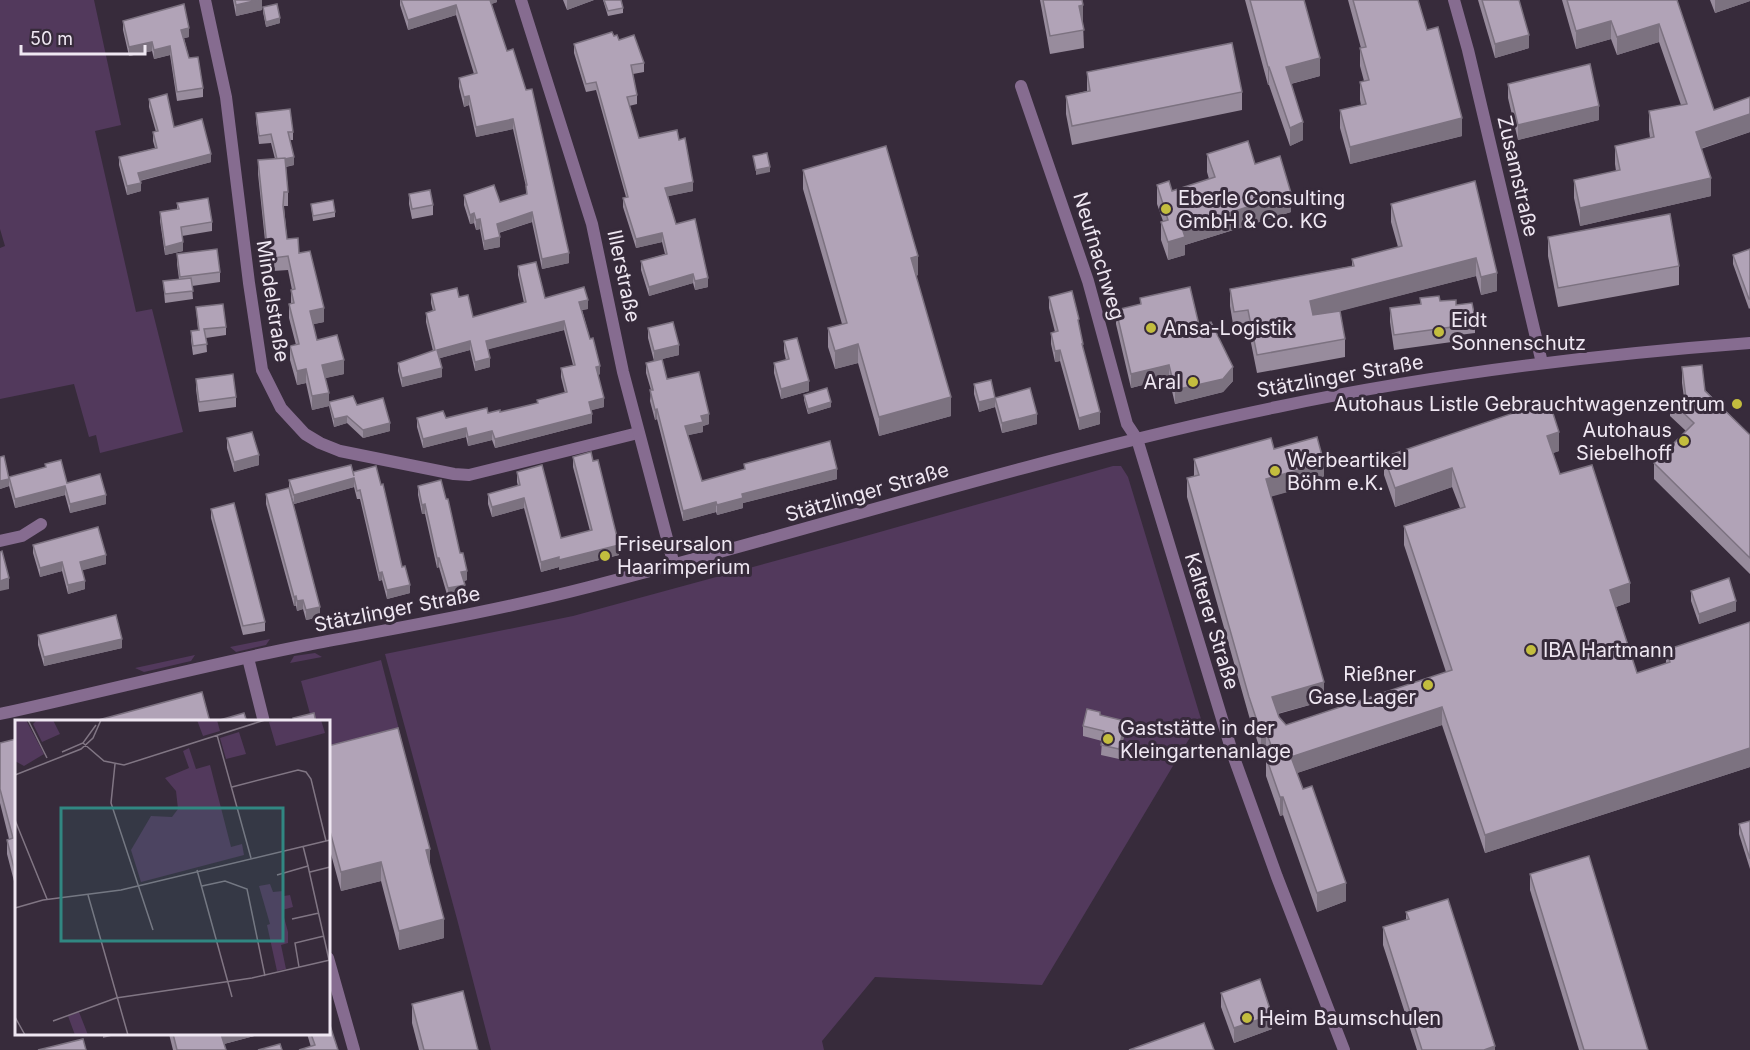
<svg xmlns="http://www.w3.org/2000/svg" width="1750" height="1050" viewBox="0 0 1750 1050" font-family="Inter,sans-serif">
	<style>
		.green { fill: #52395c }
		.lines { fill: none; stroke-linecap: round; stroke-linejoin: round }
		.street { stroke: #866c90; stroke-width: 12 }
		.wall { fill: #988c9d }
		.shaded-wall { fill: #7c7280 }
		.building { fill: #b1a3b7; stroke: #7c7280; stroke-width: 1.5 }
		.poi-dot { fill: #c3bd3e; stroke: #372b3b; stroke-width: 2 }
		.labels { text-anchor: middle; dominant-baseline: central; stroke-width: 6; stroke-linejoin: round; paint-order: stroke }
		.street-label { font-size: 20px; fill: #efe7f2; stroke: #372b3b }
		.poi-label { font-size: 20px; fill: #efe7f2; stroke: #372b3b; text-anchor: start }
		.inset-road { fill: none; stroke: #817684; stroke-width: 1.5 }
		.view { fill: #318782; fill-opacity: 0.15; stroke: #318782; stroke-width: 3 }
		.inset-edge { fill: none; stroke: #efe7f2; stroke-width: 3 }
	</style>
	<rect width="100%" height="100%" fill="#372b3b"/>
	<g class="green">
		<path d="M0,0H94L121,125L95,131L136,312L152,309L183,432L100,453L96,435L89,437L74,384L0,399V248L5,246L0,229Z"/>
		<path d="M1113,466H1121L1128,477L1201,719L1042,985L875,977L822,1041L824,1050H491L457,919L385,654L573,616L848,541Z"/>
		<path d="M270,639L266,645L236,652L230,647Z"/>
		<path d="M315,653L322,657L290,663L294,656Z"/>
		<path d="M195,655L191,661L144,672L135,668Z"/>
		<path d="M381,660L403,745L329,764L328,722L312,721L301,681Z"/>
	</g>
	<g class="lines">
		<g class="street">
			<path d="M205,0L226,97L249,283L262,370L281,408L305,434L320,443L340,451L454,474L469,475L638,433"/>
			<path d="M521,0L592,224L623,372L674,565"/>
			<path d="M1454,0L1468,50L1542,363"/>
			<path d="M1021,86L1088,281L1127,424L1137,439L1233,755L1277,877L1344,1050"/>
			<path d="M0,541L22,536L41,524"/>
			<path d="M248,658L264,722"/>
			<path d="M0,714C102,692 204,665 307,645C402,627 496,611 589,587C819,528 1045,455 1277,407C1433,374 1592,355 1750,343"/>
			<path d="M328,958L354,1050"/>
		</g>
	</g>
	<g class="wall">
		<path d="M233,0H262V10L236,16Z"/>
		<path d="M400,0H497V2L491,4L569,263L542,269L532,222L499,233L500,247L484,250L480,229L476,230L474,223L470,224L464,205V195L500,202L526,195V187L513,129L476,137L469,105L464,107L459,87V78L474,74L456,15L408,30L400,5Z"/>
		<path d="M563,0H594L567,10Z"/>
		<path d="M603,0H621L623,8V13L608,16Z"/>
		<path d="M1040,0H1082L1084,48L1050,54Z"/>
		<path d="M1245,0H1304L1320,76L1291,84L1303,140L1290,146L1269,85H1268Z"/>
		<path d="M1348,0H1418L1427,30L1462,136L1350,164L1340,128V110L1361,105L1360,100V82L1364,81L1360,66V48H1361Z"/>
		<path d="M1478,0H1519L1529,48L1495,58Z"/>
		<path d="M1562,0H1677L1714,110L1750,97V95V132L1701,149L1711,196L1580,226L1574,198V180L1616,171L1615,164V146L1650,138L1649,130V111L1681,105L1659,42L1617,55L1611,39L1576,49Z"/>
		<path d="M1710,0H1750V1L1715,13Z"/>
		<path d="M263,7L280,23L266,27L263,12Z"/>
		<path d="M123,21L189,37L184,38L189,58L203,88V97L177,101L170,55L154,59L152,51L129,56L123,30Z"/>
		<path d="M614,36L644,63V72L633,74L637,95V104L629,106L639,138L693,191L668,196L676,224L708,287L695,290L693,283L649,296L641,270V261L665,254L662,242L636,248L623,207V198L626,197L596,90L586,92L574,53V44Z"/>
		<path d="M1087,72L1242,92V110L1072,145L1066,114V96L1087,91Z"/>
		<path d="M1508,84L1599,120L1518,140L1508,98Z"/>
		<path d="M149,99L174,127L211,162L140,181L141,191L127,195L119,165V157L155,148L153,141V132H156L149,107Z"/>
		<path d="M256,113L293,132V140H290L294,165L286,167L288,192V206H284L287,239L299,253L324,322L313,324L317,340L344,374L325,378L329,402L357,405L390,431L363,438L347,423L334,427L329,406L312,410L306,383L297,385L290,360V346L296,345L289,318V304H291V290H292L288,270L273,271L272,269H268L258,174V160L275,159L271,143L259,144L256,121Z"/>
		<path d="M1207,154L1255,164L1291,212L1185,245V255L1168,260L1161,240V222L1163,221L1157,204V185L1172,191L1209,179L1207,172Z"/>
		<path d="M803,170L918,275L916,276L951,416L879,436L858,363L835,369L828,347V328L842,324L803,189Z"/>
		<path d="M1475,181L1497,291L1481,295L1476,276L1335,312L1345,339V357L1257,373L1248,328L1234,330L1230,306V289L1352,266V259L1398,247L1391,222V204Z"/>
		<path d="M409,194L433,205V215L412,219L409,204Z"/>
		<path d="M177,203L212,222V231L182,236L183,251L165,255L160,221V212L177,209Z"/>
		<path d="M311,204L335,212V217L313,221Z"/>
		<path d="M1548,237L1679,266V285L1558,307L1548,256Z"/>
		<path d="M1750,249V308L1749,309L1733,264V255Z"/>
		<path d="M177,254L220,272V282L192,286L193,299L165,303L163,281L179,279L177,264Z"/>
		<path d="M518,266L545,298L588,309L582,310L600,374L598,375L604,407L591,410L592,423L495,448L492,440L468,446L466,437L423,448L417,427V418H446L488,413L500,412L537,404V400L565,393L561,377V368L573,365L564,330L488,349L490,367L475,371L470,350L440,358L442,377L402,387L398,371V363L433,351L426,322V313L433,311L431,303V294L459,297L473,317L524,303L518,275Z"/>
		<path d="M1049,297L1079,327L1083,351L1100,424L1079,430L1060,361L1055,362L1051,344V333L1055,332L1049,308Z"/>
		<path d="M1140,298L1199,325L1233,381L1223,392L1175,404L1169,378L1131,388L1116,324V310L1140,305Z"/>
		<path d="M1420,298L1456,305L1475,318V333L1459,335V341L1394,350L1390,322V308L1420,304Z"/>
		<path d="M196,307L226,327V335L206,338L207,352L193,355L191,340V331L198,330Z"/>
		<path d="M648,328L679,355L662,359L667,379L709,424L703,426V432L688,435L702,481L744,470V464L837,479L743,503V508L717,515L716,512L683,521L657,419L655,420L650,401L651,390L646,373V363L654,361L648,338Z"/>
		<path d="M784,341L809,391L781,399L774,373V363L786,360L784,351Z"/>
		<path d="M1682,367L1750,435V574L1654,479V463L1686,431L1670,416V400L1684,398L1682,383Z"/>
		<path d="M196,379L236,397V407L199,412L196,389Z"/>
		<path d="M974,384L995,398L1037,424L1002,433L995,407L979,412L974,394Z"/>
		<path d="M804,395L831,407L808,414L804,400Z"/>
		<path d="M227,438L259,465L234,472L227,448Z"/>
		<path d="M1274,449L1324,482L1271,496L1324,701L1278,714L1279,717L1286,725L1446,672L1404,545V526L1460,508L1452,487L1395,507L1384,475V457L1559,451L1553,453L1560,474L1630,602L1616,607L1637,673L1666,664V650L1750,622V767L1485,853L1442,725L1297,773L1346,901L1317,912L1283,815L1280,816L1266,776V757L1269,756L1266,750L1261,752L1249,716L1187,497V478L1194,476V459Z"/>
		<path d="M0,457L9,479L45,468V464L67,483L106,504L70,513L65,495L15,508L9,486L0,489Z"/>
		<path d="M573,457L619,555L559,570V567L541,572L524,508L492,517L488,504V494L518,486L517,482V472L561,538L590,531L573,467Z"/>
		<path d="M353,473L402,567L410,593L387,599L382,580L379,581L360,499H357L354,487L294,504L289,489V480Z"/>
		<path d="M418,486L460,553L467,580L464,581L465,594L448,598L439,567L437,568L425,514H422L418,495Z"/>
		<path d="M266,494L320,617L306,620L303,609L297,611L296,606H294L266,504Z"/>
		<path d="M211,509L265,622V631L243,635L211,518Z"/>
		<path d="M33,545L106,564L82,570L85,589L68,594L62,571L40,577L33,553Z"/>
		<path d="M1691,591L1736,611L1699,624L1691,601Z"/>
		<path d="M38,635L122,648L44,666L38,645Z"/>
		<path d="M1100,715L1125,731L1119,759L1101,755L1102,741L1083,736V726Z"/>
		<path d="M16,739V889L7,854V840L9,839L0,803V743Z"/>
		<path d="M328,746L444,938L399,950L381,881L341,891L328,843Z"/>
		<path d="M1750,821V869L1739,834V824Z"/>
		<path d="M1530,874L1648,1050H1579L1530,890Z"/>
		<path d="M1406,912L1495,1050H1417L1383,945V927L1406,920Z"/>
		<path d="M16,975V999L14,990V976Z"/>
		<path d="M1221,993L1272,1029L1234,1043L1221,1007Z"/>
		<path d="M412,1004L478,1050H419L412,1023Z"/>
		<path d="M169,1034H262L224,1044L226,1050H173Z"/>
		<path d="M307,1034H328L338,1050L311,1047Z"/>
	</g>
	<g class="shaded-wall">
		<path d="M258,0H262V10L236,16V5Z"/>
		<path d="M489,0H497V2L489,5Z"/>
		<path d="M567,0H594L567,10Z"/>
		<path d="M1715,0H1750V1L1715,13Z"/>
		<path d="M456,5V15L408,30V20Z"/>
		<path d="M1083,5V23H1079V6Z"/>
		<path d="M280,18V23L266,27V22Z"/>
		<path d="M1611,21V39L1576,49V31Z"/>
		<path d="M1659,24V42L1617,55V37Z"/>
		<path d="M189,28V37L181,39V30Z"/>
		<path d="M1529,35V48L1495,58V44Z"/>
		<path d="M152,42V51L129,56V47Z"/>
		<path d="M170,46V55L154,59V50Z"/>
		<path d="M1320,58V76L1286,85V67Z"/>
		<rect x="1268" y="67" width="1" height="18"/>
		<path d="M469,96V105L464,107V97Z"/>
		<path d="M1599,106V120L1518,140V125Z"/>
		<path d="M1750,114V132L1696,150V132Z"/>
		<path d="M1462,118V136L1350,164V147Z"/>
		<path d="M513,119V129L476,137V127Z"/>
		<path d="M1303,122V140L1290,146V128Z"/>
		<path d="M211,154V162L138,181V173Z"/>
		<path d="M294,157V165L277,168V160Z"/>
		<path d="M770,167V172L756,175V170Z"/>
		<path d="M1711,178V196L1580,226V208Z"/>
		<path d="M693,182V191L665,197V188Z"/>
		<path d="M141,183V191L127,195V186Z"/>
		<path d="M1291,193V212L1185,245V255L1168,260V242L1182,228Z"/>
		<path d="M532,212V222L497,233V224Z"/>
		<path d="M474,213V223L470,224V215Z"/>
		<path d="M480,219V229L476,230V220Z"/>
		<path d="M662,233V242L636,248V239Z"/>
		<path d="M500,237V247L484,250V241Z"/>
		<path d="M183,242V251L165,255V247Z"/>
		<path d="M569,253V263L542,269V259Z"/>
		<path d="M918,256V275L911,277V258Z"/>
		<path d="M1476,258V276L1310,319V301Z"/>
		<path d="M1497,273V291L1481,295V277Z"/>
		<path d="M693,274V283L649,296V287Z"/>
		<path d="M708,278V287L695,290V281Z"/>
		<path d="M588,300V309L579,310V302Z"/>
		<path d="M324,308V322L310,325V311Z"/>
		<path d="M564,321V330L486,350V341Z"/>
		<path d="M470,341V350L437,359V350Z"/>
		<path d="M858,344V363L835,369V351Z"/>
		<path d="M679,345V355L654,361V351Z"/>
		<path d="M1060,350V361L1055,362V351Z"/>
		<path d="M490,358V367L475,371V362Z"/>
		<path d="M344,360V374L322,379V365Z"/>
		<path d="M1169,365V378L1131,388V374Z"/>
		<path d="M600,366V374L596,376V367Z"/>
		<path d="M1233,367V381L1223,392L1175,404V390Z"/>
		<path d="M442,368V377L402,387V378Z"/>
		<path d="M306,369V383L297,385V371Z"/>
		<path d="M809,381V391L781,399V389Z"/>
		<path d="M329,393V406L312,410V396Z"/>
		<path d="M951,397V416L879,436V417Z"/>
		<path d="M604,398V407L589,411V402Z"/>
		<path d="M995,398V407L979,412V402Z"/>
		<path d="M831,402V407L808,414V409Z"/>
		<path d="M657,409V419L655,420V410Z"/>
		<path d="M1100,412V424L1079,430V418Z"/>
		<path d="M592,414V423L495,448V439Z"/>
		<path d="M709,414V424L703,426V432L685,436V426L701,416Z"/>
		<path d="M1037,414V424L1002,433V423Z"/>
		<path d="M347,416V423L334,427V419Z"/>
		<path d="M390,423V431L363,438V430Z"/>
		<path d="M466,428V437L423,448V439Z"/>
		<path d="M492,431V440L468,446V437Z"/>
		<path d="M1559,432V451L1547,455V436Z"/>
		<path d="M259,455V465L234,472V462Z"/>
		<path d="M1324,463V482L1266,498V479Z"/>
		<path d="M1452,468V487L1395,507V488Z"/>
		<path d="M837,469V479L743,503V508L717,515V505L742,494Z"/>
		<path d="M354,478V487L294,504V495Z"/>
		<path d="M9,479V486L0,489V481Z"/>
		<path d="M65,486V495L15,508V499Z"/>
		<path d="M106,495V504L70,513V504Z"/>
		<path d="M524,498V508L492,517V507Z"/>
		<path d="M716,502V512L683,521V511Z"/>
		<path d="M425,504V514H422V505Z"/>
		<path d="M619,545V555L559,570V560Z"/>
		<path d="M106,555V564L80,571V562Z"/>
		<path d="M559,557V567L541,572V562Z"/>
		<path d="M437,558H439V567L437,568Z"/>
		<path d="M62,562V571L40,577V568Z"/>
		<path d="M467,571V580L461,582V572Z"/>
		<path d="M382,572V580L379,581V573Z"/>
		<path d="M9,578V589L0,591V581Z"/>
		<path d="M85,581V589L68,594V585Z"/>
		<path d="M1630,583V602L1610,609V590Z"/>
		<path d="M410,585V593L387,599V590Z"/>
		<path d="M465,585V594L448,598V588Z"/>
		<path d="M296,596V606H294V597Z"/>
		<path d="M303,600V609L297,611V601Z"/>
		<path d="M1736,601V611L1699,624V614Z"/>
		<path d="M320,607V617L306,620V610Z"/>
		<path d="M122,639V648L44,666V657Z"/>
		<path d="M1324,682V701L1272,715V697Z"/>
		<path d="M1442,707V725L1291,775V757Z"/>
		<path d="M1125,721V731L1119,759V749Z"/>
		<path d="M1266,731V750L1261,752V733Z"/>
		<path d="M1750,748V767L1485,853V835Z"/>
		<path d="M1280,797H1283V815L1280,816Z"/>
		<path d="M430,849V868L426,850Z"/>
		<path d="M381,862V881L341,891V872Z"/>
		<path d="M1346,883V901L1317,912V893Z"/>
		<path d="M444,919V938L399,950V931Z"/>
		<path d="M1272,1015V1029L1234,1043V1028Z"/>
		<path d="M103,1034H119L103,1038Z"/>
		<path d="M220,1034H262L220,1045Z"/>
		<path d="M1495,1046V1050H1484Z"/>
	</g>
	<g class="building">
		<path d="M235,0H258L236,5Z"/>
		<path d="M401,0H490L507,51L513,49L526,90L532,89L569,253L542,259L532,212L497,224L500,237L484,241L480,219L476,220L474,213L470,215L464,195L494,185L500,202L527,194L526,186L527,185L513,119L476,127L469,96L464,97L459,78L477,73L456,5L408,20Z"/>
		<path d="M604,0H621L623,8L608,11Z"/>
		<path d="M1043,0H1082L1083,5L1079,6L1084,30L1050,36Z"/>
		<path d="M1250,0H1304L1320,58L1286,67L1303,122L1290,128L1269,67H1268Z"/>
		<path d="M1353,0H1418L1427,30L1438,27L1462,118L1350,147L1340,110L1366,104L1360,82L1369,80L1360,48L1366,47Z"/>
		<path d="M1482,0H1519L1529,35L1495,44Z"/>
		<path d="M1567,0H1677L1714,110L1750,97V114L1696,132L1711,178L1580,208L1574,180L1620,170L1615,146L1654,137L1649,111L1687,104L1659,24L1617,37L1611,21L1576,31Z"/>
		<path d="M184,4L189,28L181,30L189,58L198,57L203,88L177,92L170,46L154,50L152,42L129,47L123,21Z"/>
		<path d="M277,4L280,18L266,22L263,7Z"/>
		<path d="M612,32L614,36L617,35L619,40L634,35L644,63L631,65L637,95L627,97L639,138L677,130L679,140L685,138L693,182L665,188L676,224L695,219L708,278L695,281L693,274L649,287L641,261L667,254L662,233L636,239L623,198L628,197L596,82L586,84L574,44Z"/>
		<path d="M1232,43L1242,92L1072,126L1066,96L1090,91L1087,72Z"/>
		<path d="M1590,64L1599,106L1518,125L1508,84Z"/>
		<path d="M167,94L174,127L202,119L211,154L138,173L141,183L127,186L119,157L157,148L153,132L158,131L149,99Z"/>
		<path d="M290,109L293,132H288L294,157L285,159H277L271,134L259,136L256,113Z"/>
		<path d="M1248,141L1255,164L1280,156L1291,193L1182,228L1185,237L1168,242L1161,222L1168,220L1157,185L1169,181L1172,191L1215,177L1207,154Z"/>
		<path d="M886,146L918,256L911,258L951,397L879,417L858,344L835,351L828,328L847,323L803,170Z"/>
		<path d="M767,153L770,167L756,170L753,156Z"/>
		<path d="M285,158L288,192H284L283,206L287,239L298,238L299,253L310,251L324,308L310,311L317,340L337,335L344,360L322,365L329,393L312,396L306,369L297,371L290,346L299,344L289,304L294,303L291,290L295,289L288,256L273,258L272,255L268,256L258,160Z"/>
		<path d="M1475,181L1497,273L1481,277L1476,258L1310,301L1313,315L1340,311L1345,339L1257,355L1248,310L1234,312L1230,289L1354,266L1352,259L1402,246L1391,204Z"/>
		<path d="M430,190L433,205L412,209L409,194Z"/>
		<path d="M208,198L212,222L181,227L183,242L165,247L160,212L179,209L177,203Z"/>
		<path d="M333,200L335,212L313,216L311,204Z"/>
		<path d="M1670,214L1679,266L1558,288L1548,237Z"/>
		<path d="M217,249L220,272L180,277L177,254Z"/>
		<path d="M1750,249V299H1749L1733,255Z"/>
		<path d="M536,262L545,298L584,287L588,300L579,302L590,339L593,338L600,366L596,367L604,398L589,402L592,414L495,439L492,431L468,437L466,428L423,439L417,418L443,411L446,418L487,408L488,413L500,410V412L538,403L537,400L567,392L561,368L575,365L564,321L486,341L490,358L475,362L470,341L437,350L442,368L402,378L398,363L435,350L426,313L435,310L431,294L457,288L459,297L468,295L473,317L526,302L518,266Z"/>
		<path d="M191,278L193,291L165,294L163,281Z"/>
		<path d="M1190,287L1199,325L1211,322L1233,367L1223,379L1175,390L1169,365L1131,374L1116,310L1141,304L1140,298Z"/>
		<path d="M1072,291L1079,319L1078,320L1083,344H1082L1100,412L1079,418L1060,350L1055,351L1051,333L1058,331L1049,297Z"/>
		<path d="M1439,296L1440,301L1456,300V305L1472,303L1475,318L1458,320L1459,326L1394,335L1390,308L1421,304L1420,298Z"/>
		<path d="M223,304L226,327L204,329L207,344L193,346L191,331L199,330L196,307Z"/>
		<path d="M673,322L679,345L654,351L648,328Z"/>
		<path d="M797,338L809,381L781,389L774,363L789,359L784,341Z"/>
		<path d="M662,359L667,379L699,372L709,414L701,416L703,422L685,426L702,481L745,469L744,464L830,441L837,469L742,494L743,498L717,505L716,502L683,511L657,409L655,410L650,390H653L646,363Z"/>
		<path d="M1702,365L1705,391L1750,435V558L1654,463L1694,423L1670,400L1686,398L1682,367Z"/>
		<path d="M233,374L236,397L199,402L196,379Z"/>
		<path d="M991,380L995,398L979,402L974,384Z"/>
		<path d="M827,388L831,402L808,409L804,395Z"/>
		<path d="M1030,388L1037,414L1002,423L995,398Z"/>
		<path d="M353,396L357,405L383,398L390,423L363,430L347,416L334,419L329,402Z"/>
		<path d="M1549,401L1559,432L1547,436L1560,474L1592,465L1630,583L1610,590L1637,673L1670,662L1666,650L1750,622V748L1485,835L1442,707L1291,757L1303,789L1312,786L1346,883L1317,893L1283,797H1280L1266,757L1274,754L1266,731L1261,733L1249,697L1187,478L1199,475L1194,459L1271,438L1274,449L1317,437L1324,463L1266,479L1324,682L1272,697L1279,717L1286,725L1452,670L1404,526L1465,507L1452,468L1395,488L1384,457Z"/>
		<path d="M252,432L259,455L234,462L227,438Z"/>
		<path d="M591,452L593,461L598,460L619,545L559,560V557L541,562L524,498L492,507L488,494L520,485L517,472L542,465L561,538L592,530L573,457Z"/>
		<path d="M4,456L9,479L0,481V457Z"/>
		<path d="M61,460L67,483L100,474L106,495L70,504L65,486L15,499L9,477L46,467L45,464Z"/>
		<path d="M351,465L354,476L353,472L376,466L381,485L383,484L402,567L405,566L410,585L387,590L382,572L379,573L360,490L357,491L354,478L294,495L289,480Z"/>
		<path d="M441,480L446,499H448L460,553H463L467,571L461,572L465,585L448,588L439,558H437L425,504L422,505L418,486Z"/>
		<path d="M289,488L320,607L306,610L303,600L297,601L296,596L294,597L266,494Z"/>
		<path d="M234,503L265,622L243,626L211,509Z"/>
		<path d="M98,527L106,555L80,562L85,581L68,585L62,562L40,568L33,545Z"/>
		<path d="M2,551L9,578L0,581V552Z"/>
		<path d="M1729,578L1736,601L1699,614L1691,591Z"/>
		<path d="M116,615L122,639L44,657L38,635Z"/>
		<path d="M202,692L210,722H91Z"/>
		<path d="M1087,709L1100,712V715L1125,721L1119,749L1101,745L1104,731L1083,726Z"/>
		<path d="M244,713L247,722H213Z"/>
		<path d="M314,713L316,722H294L293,718Z"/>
		<path d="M398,728L430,849L426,850L444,919L399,931L381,862L341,872L328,824V746Z"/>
		<path d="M16,739V876L7,840L13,838L0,789V743Z"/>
		<path d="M1750,821V859L1739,824Z"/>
		<path d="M1589,856L1648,1050H1584L1530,874Z"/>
		<path d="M1448,899L1495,1046L1484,1050H1422L1383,927L1409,919L1406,912Z"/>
		<path d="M1260,979L1272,1015L1234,1028L1221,993Z"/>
		<path d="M463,991L478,1050H424L412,1004Z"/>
		<path d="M328,1019L338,1050H299L315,1045L311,1034H328Z"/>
		<path d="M1204,1023L1214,1050H1129Z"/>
		<path d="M173,1034H221L226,1050H177Z"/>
		<path d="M83,1039L86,1050H38Z"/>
		<path d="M280,1044L282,1050H258Z"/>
	</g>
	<g class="poi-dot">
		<circle cx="1166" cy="209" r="6"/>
		<circle cx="1151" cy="328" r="6"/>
		<circle cx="1439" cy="332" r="6"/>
		<circle cx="1193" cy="382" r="6"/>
		<circle cx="1737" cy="404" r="6"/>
		<circle cx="1684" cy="441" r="6"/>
		<circle cx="1275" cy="471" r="6"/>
		<circle cx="605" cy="556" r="6"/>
		<circle cx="1531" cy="650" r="6"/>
		<circle cx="1428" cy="685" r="6"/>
		<circle cx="1108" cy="739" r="6"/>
		<circle cx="1247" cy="1018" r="6"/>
	</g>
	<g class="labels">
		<g class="street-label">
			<text transform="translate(1518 176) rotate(77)">Zusamstraße</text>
			<text transform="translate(1099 256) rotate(73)">Neufnachweg</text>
			<text transform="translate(624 276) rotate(78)">Illerstraße</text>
			<text transform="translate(273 301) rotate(81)">Mindelstraße</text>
			<text transform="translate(1340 376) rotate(-10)">Stätzlinger Straße</text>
			<text transform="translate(867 492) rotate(-16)">Stätzlinger Straße</text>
			<text transform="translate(397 609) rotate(-11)">Stätzlinger Straße</text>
			<text transform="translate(1212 621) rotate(73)">Kalterer Straße</text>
		</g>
		<g class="poi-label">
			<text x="1178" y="198">Eberle Consulting<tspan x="1178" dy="23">GmbH &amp; Co. KG</tspan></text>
			<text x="1451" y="320">Eidt<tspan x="1451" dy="23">Sonnenschutz</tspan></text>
			<text x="1163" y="328">Ansa-Logistik</text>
			<text x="1181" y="382" text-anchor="end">Aral</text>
			<text x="1725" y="404" text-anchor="end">Autohaus Listle Gebrauchtwagenzentrum</text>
			<text x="1672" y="430" text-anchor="end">Autohaus<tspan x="1672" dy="23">Siebelhoff</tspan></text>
			<text x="1287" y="460">Werbeartikel<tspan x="1287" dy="23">Böhm e.K.</tspan></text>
			<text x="617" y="544">Friseursalon<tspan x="617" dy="23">Haarimperium</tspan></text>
			<text x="1543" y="650">IBA Hartmann</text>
			<text x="1416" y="674" text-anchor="end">Rießner<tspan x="1416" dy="23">Gase Lager</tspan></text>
			<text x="1120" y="728">Gaststätte in der<tspan x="1120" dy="23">Kleingartenanlage</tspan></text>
			<text x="1259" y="1018">Heim Baumschulen</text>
		</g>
	</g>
	<g transform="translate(15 720)">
		<rect width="315" height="315" fill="#372b3b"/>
		<path d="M0,0H11L29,34L9,46L0,41ZM22,0H38L45,14L27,22L18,4ZM182,0H202L205,11L188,16ZM261,0H306L310,13L261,26L254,2ZM224,12L231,34L211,39L205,18ZM174,28L181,49L195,45L216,127L227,124L229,135L126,162L116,130L136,96L157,97L163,89L161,71L150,58L174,48L168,31ZM255,164L258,172L268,171L269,176L275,175L278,187L267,190L273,212V223L266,225L271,249L262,251L252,205L255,204L244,166ZM64,292L73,315H60L53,296Z" fill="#52395c"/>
		<path class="inset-road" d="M13,0L32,38M202,15L236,138M68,23L89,41L109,45L250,0M47,32L68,23L81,5M100,44L96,83L138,210M0,55L66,29L78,18L86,0M217,67L283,50L291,52L296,59L311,121M0,100L32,179M293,146L314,240M182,150L217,277M295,152L315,147M262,155L293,146L288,126M187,166L210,161L232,169L250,256M73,175L113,315M0,188L28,180L106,170L315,120M277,199L304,193M284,247L280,223L309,216M0,297L10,315M38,301L101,278L237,258L315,240"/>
		<path class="view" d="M46,88H268V221H46Z"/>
		<rect width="315" height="315" class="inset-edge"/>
	</g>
	<path d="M21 45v9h124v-9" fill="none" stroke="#efe7f2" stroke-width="3"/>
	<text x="30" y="45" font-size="18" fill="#efe7f2" stroke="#372b3b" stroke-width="4.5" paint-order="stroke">50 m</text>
</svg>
